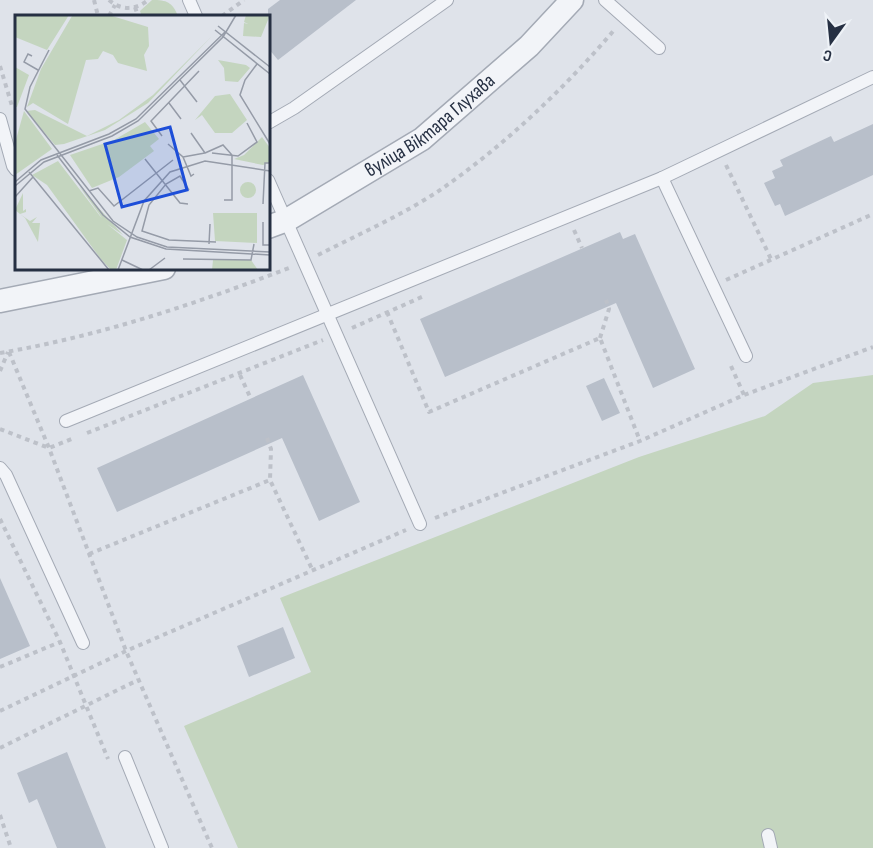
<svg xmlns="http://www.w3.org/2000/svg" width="873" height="848" viewBox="0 0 873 848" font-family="'Sofia Sans Condensed',sans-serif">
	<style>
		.green { fill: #c4d5bf }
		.building { fill: #b8bfca }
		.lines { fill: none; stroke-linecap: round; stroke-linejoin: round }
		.service-casing { stroke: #a4aab5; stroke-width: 14 }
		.minor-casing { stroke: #a4aab5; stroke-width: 25 }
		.path { stroke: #bdc1c9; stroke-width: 4; stroke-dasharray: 4.5 4.5; stroke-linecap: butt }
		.service { stroke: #f2f4f8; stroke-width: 12 }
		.minor { stroke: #f2f4f8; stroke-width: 22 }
		.labels { text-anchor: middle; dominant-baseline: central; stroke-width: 6; stroke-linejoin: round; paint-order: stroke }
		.street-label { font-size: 20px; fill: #263043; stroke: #eef2f7 }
		.inset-road { fill: none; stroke: #959ba7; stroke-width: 1.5 }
		.view { fill: #1d4ed8; fill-opacity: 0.15; stroke: #1d4ed8; stroke-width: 3 }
		.inset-edge { fill: none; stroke: #263043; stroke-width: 3 }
	</style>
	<rect width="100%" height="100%" fill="#dfe3ea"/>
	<g class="green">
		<path d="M152,0C167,0 172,2 178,16L141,14L140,11Z"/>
		<path d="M873,375V848H238L184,726L311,672L280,598L639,457L765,416L813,383Z"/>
	</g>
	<g class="building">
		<path d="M280,0H356L278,60L268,48V9Z"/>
		<path d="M873,124V175L785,216L780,204L775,206L764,183L775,178L772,171L783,166L780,160L831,136L834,142Z"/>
		<path d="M620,232L623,239L635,234L695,369L653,388L616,303L445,377L420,319Z"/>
		<path d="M303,375L360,502L319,521L282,438L117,512L97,468Z"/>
		<path d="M604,378L620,413L602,421L586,386Z"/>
		<path d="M0,578L30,646L0,659Z"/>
		<path d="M283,627L295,658L249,677L237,646Z"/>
		<path d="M67,752L81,787L106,848H57L37,799L29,803L17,773Z"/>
	</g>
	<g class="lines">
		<g class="service-casing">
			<g id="service">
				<path d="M189,0L196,16"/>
				<path d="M605,0L659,48"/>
				<path d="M0,119L13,166L16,170"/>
				<path d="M268,123L294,108L447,0"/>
				<path d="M662,178L746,356"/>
				<path d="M268,180L420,524"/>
				<path d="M66,421L662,178L873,77"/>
				<path d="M0,468L6,475L83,643"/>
				<path d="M125,757L162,848"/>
				<path d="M768,835L771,848"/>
			</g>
		</g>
		<g class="minor-casing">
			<g id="minor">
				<path id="s1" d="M268,227L287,220L422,139L529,46L572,0"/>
				<path d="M0,301L164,268"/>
			</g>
		</g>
		<g class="path">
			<path d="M94,0L98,16"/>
			<path d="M109,0C121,11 136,10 148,0"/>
			<path d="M135,7L138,16"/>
			<path d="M109,16L115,5"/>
			<path d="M222,16L244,0"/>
			<path d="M0,66L12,106"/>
			<path d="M726,165L771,259"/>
			<path d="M574,230L582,248"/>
			<path d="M318,255C359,234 405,214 443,188C507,143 565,88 615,29"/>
			<path d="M726,280L873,214"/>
			<path d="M387,312L429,412L600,338L640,441"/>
			<path d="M352,328L424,296"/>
			<path d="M600,338L609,309L606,300"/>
			<path d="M9,352L49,448L126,651L212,848"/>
			<path d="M0,353C100,336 195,304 289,268"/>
			<path d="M731,366L744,395"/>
			<path d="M0,371L8,352"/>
			<path d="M240,375L251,399"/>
			<path d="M0,429L49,448L74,438"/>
			<path d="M87,433L323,340"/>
			<path d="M267,438L271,449L270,480L312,569"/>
			<path d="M435,518L640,441L744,395L873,347"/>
			<path d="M0,519L60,642L108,759"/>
			<path d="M89,554L270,480"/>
			<path d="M0,667L60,642"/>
			<path d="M0,711L126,651L406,530"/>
			<path d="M0,748L138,680"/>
			<path d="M0,815L11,848"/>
		</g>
		<use href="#service" class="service"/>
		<use href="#minor" class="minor"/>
	</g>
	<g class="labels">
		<g class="street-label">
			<text stroke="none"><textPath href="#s1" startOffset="192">вуліца Віктара Глухава</textPath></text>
		</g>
	</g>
	<g transform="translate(15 15)">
		<rect width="255" height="255" fill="#dfe3ea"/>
		<path d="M0,0H54L32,35L0,22ZM94,0L133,12L134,31L129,40L132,56L103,48L98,40L88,36L83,44L71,45L53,109L18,88L12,92L26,54L57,1ZM231,0H255L246,22L228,21L229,8L233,9L229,7ZM197,21L133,88L90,115L49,129L40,130L11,96L20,95L72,121L104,105L138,80ZM203,45L231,50L235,53L223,67L210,66L209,53ZM0,52L14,60L2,92H0ZM215,79L232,105L217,118H200L187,100L180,105L200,81ZM9,96L37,134L0,160V128ZM130,107L144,124L135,131L139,136L104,162L77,173L55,140L99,125ZM247,122L255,133V147L248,150L219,144L229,140ZM43,146L85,201L87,203L64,171L108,220L92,209L112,225L101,255L95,254L85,243L32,170L17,160ZM225 175a8 8 0 1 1 16 0a8 8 0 1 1-16 0ZM8,178V196L11,194V197L5,199L15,206L22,202L17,208H25L23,227L10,203L0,195ZM198,198H242V228L200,226ZM198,245H236L243,255H197Z" fill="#c4d5bf"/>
		<path class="inset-road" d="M203,11L255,52M200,15L255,59M34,35L15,72L10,94L98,206L122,222L152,232L255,237M17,41L13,39L9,47L23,55M242,49L230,65L225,80L255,129M165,65L182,87M154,88L166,104M147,121L136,106L184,56M153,129L168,142L176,161L179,159M190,138L208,130L217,140V185H209M197,138L223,141L242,127L232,108M42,140L88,200L115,222L151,234L255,240M168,142L190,138L176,118M130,144L165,188L173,189M14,157L94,255M0,167L26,145L94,119L121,104L210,17M0,171L29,147L97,121L123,106L208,22L221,0M174,175L165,161L151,169L134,190L127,216L154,225L201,227M74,176L83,173L99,191L158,145M0,182L18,162M248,189L250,148H255M248,207V230H255M194,229L195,209M168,244L236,245L239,229M107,245L128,255M103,255L129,186L155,157L190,146L255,156M134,255L150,243"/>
		<path class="view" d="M155,112L172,175L107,192L90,129Z"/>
		<rect width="255" height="255" class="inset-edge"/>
	</g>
	<g transform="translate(831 42) rotate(195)" stroke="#eef2f7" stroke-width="4.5" paint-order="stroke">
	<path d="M0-4.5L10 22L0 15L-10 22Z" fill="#263043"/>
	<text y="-9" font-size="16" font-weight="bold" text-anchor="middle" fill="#263043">С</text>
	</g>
</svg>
